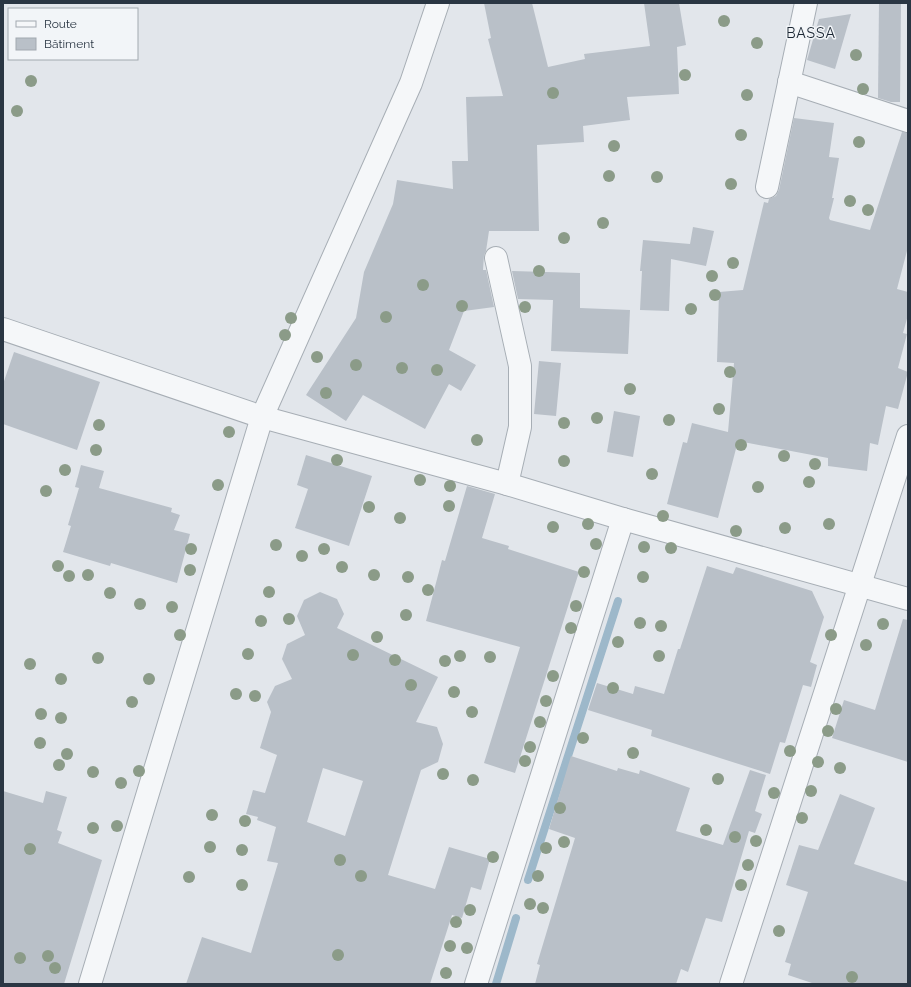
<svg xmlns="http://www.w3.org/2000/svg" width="911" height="987" viewBox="0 0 911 987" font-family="Raleway,sans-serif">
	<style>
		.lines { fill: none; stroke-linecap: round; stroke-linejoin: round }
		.stream { stroke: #9db8ca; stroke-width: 8 }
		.building { fill: #b9c0c8; fill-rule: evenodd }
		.minor-casing { stroke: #a7aeb5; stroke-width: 24 }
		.minor { stroke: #f5f7f9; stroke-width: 22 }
		.tree { fill: #8b9b88 }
		.labels { text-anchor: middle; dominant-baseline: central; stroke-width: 3; stroke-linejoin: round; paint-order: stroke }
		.quarter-label { font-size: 14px; letter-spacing: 1px; fill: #1c2734; stroke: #f2f5f8 }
	</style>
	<rect width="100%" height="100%" fill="#e2e6eb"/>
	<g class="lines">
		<g class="stream">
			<path d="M528,880L618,601"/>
			<path d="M496,984L516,918"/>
		</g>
	</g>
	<g class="building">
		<path d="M484,3H532L548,67L585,59L584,54L650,46L644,3H679L686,45L677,47L679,94L627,97L630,120L583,126L584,142L537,145L539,231H489L486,251L484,255L483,270H486L494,307L464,311L449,350L476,365L461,391L449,384L425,429L363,395L346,421L306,395L356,318L364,272L393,204L397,180L453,189L452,161H468L466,97L503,96L488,39L491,38Z"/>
		<path d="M879,3H901L900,102H891L878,98Z"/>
		<path d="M851,14L835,69L807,60L819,19Z"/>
		<path d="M794,118L834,123L829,157L839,158L832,198H834L829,218L830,220L870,230L902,132L908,133V247L897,289L908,292V315L903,333L907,334L898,368L908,372L898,409L886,406L878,445L870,443L867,471L828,466V458L738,441L718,518L667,504L683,442L687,443L692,423L728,432L734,363L717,362L719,292L743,290L764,202L768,203L769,199L776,196L779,190Z"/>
		<path d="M693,227L714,231L706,266L671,259L669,311L640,310L642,271H640L643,240L690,244Z"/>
		<path d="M512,271L580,273V308L630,310L628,354L551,351L553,300L518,299Z"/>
		<path d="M14,352L100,382L77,450L3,424V384Z"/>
		<path d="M539,361L561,363L556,416L534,414Z"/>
		<path d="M614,411L640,416L633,457L607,452Z"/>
		<path d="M306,455L372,476L349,546L295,528L308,489L297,485Z"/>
		<path d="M81,465L104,471L99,488L172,508L171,512L180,515L174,530L190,534L177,583L111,563L110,566L63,552L71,526L68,525L79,488L75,487Z"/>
		<path d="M467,486L495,494L482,538L509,546L508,549L579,572L515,773L484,763L520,647L426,621L442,560L445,561Z"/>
		<path d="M707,566L733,574L736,567L812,591L824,617L810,662L817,665L811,687L803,685L785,743L780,742L770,774L651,736L652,730L588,710L597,683L633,694L635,686L664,694L678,649H680Z"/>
		<path d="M320,592L337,599L344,614L337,628L438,677L416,722L437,727L443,744L438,762L421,770L388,875L435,889L449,847L490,859L481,890L471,887L462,918L452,915L430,984H186L202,937L251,953L278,863L267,861L276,827L257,820L258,817L246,814L253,790L265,793L277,755L260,748L271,712L267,702L275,686L292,679L282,659L287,644L305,635L297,616L304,600ZM323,768L363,781L345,836L307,822Z"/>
		<path d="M903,619L908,620V762L832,738L844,700L875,710Z"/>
		<path d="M571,756L617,771L618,768L639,774L640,770L690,788L676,831L723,845L750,770L766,775L755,811L762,814L755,833L749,831L722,922L706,918L688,972L681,969L676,984H535L540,965L537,964L575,838L549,829Z"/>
		<path d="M3,791L43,803L46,791L67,797L57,830L62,832L58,843L102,860L64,984H3Z"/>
		<path d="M840,794L875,808L854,864L908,882V984H815L788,975L791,964L785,962L808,892L786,885L799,845L818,850Z"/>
	</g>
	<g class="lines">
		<g class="minor-casing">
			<g id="minor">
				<path d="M789,82L908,121"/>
				<path d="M767,187L806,3"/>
				<path d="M496,258L520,366V427L507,484"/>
				<path d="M3,329L262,417L507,484L623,519L908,599"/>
				<path d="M90,984L262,417L411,83L438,3"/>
				<path d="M476,984L623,519"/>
				<path d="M731,984L908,436"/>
			</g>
		</g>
		<use href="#minor" class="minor"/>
	</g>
	<g class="tree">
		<circle cx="724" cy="21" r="6"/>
		<circle cx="757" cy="43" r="6"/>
		<circle cx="856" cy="55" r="6"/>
		<circle cx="685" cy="75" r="6"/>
		<circle cx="31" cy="81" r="6"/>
		<circle cx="863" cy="89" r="6"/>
		<circle cx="553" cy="93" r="6"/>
		<circle cx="747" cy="95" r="6"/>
		<circle cx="17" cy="111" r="6"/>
		<circle cx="741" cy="135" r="6"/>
		<circle cx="859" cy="142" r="6"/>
		<circle cx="614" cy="146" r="6"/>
		<circle cx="609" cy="176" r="6"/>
		<circle cx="657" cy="177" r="6"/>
		<circle cx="731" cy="184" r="6"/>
		<circle cx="850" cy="201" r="6"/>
		<circle cx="868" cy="210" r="6"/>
		<circle cx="603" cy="223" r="6"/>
		<circle cx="564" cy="238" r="6"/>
		<circle cx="733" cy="263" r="6"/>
		<circle cx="539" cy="271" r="6"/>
		<circle cx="712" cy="276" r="6"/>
		<circle cx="423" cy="285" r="6"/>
		<circle cx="715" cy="295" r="6"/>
		<circle cx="462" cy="306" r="6"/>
		<circle cx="525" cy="307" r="6"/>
		<circle cx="691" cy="309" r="6"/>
		<circle cx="386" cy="317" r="6"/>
		<circle cx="291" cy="318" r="6"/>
		<circle cx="285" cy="335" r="6"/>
		<circle cx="317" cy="357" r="6"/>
		<circle cx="356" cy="365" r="6"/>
		<circle cx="402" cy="368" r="6"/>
		<circle cx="437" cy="370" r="6"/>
		<circle cx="730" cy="372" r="6"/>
		<circle cx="630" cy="389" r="6"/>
		<circle cx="326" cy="393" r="6"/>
		<circle cx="719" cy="409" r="6"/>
		<circle cx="597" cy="418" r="6"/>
		<circle cx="669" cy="420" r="6"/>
		<circle cx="564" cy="423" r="6"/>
		<circle cx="99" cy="425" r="6"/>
		<circle cx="229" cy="432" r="6"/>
		<circle cx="477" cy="440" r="6"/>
		<circle cx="741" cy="445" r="6"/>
		<circle cx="96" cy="450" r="6"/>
		<circle cx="784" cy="456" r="6"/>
		<circle cx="337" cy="460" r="6"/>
		<circle cx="564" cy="461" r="6"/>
		<circle cx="815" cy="464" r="6"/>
		<circle cx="65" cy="470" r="6"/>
		<circle cx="652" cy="474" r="6"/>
		<circle cx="420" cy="480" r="6"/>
		<circle cx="809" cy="482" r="6"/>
		<circle cx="218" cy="485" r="6"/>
		<circle cx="450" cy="486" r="6"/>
		<circle cx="758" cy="487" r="6"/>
		<circle cx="46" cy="491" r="6"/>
		<circle cx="449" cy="506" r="6"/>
		<circle cx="369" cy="507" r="6"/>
		<circle cx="663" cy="516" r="6"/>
		<circle cx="400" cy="518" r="6"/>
		<circle cx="588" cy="524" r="6"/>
		<circle cx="829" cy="524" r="6"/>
		<circle cx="553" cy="527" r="6"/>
		<circle cx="785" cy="528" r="6"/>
		<circle cx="736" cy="531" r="6"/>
		<circle cx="596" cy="544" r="6"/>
		<circle cx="276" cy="545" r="6"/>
		<circle cx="644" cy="547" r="6"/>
		<circle cx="671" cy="548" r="6"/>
		<circle cx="191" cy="549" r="6"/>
		<circle cx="324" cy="549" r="6"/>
		<circle cx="302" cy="556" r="6"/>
		<circle cx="58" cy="566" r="6"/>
		<circle cx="342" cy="567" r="6"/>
		<circle cx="190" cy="570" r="6"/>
		<circle cx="584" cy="572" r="6"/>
		<circle cx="88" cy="575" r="6"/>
		<circle cx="374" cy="575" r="6"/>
		<circle cx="69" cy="576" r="6"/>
		<circle cx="408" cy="577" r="6"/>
		<circle cx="643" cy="577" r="6"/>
		<circle cx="428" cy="590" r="6"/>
		<circle cx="269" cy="592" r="6"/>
		<circle cx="110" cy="593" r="6"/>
		<circle cx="140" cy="604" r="6"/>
		<circle cx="576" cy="606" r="6"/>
		<circle cx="172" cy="607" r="6"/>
		<circle cx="406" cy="615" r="6"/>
		<circle cx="289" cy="619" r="6"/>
		<circle cx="261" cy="621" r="6"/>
		<circle cx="640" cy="623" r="6"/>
		<circle cx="883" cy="624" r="6"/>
		<circle cx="661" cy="626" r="6"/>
		<circle cx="571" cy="628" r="6"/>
		<circle cx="180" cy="635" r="6"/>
		<circle cx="831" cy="635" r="6"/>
		<circle cx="377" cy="637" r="6"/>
		<circle cx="618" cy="642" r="6"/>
		<circle cx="866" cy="645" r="6"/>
		<circle cx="248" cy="654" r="6"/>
		<circle cx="353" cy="655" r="6"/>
		<circle cx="460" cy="656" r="6"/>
		<circle cx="659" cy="656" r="6"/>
		<circle cx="490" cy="657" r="6"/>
		<circle cx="98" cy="658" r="6"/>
		<circle cx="395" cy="660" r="6"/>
		<circle cx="445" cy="661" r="6"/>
		<circle cx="30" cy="664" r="6"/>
		<circle cx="553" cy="676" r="6"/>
		<circle cx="61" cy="679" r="6"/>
		<circle cx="149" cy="679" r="6"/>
		<circle cx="411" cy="685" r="6"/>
		<circle cx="613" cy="688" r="6"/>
		<circle cx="454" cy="692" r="6"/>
		<circle cx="236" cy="694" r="6"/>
		<circle cx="255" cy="696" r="6"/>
		<circle cx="546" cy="701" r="6"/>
		<circle cx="132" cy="702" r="6"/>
		<circle cx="836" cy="709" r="6"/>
		<circle cx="472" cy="712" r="6"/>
		<circle cx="41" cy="714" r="6"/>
		<circle cx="61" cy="718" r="6"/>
		<circle cx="540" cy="722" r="6"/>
		<circle cx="828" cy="731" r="6"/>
		<circle cx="583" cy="738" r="6"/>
		<circle cx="40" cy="743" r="6"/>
		<circle cx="530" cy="747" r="6"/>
		<circle cx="790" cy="751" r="6"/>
		<circle cx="633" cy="753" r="6"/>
		<circle cx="67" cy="754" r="6"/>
		<circle cx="525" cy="761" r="6"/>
		<circle cx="818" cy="762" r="6"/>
		<circle cx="59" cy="765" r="6"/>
		<circle cx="840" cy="768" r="6"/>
		<circle cx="139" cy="771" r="6"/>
		<circle cx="93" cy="772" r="6"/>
		<circle cx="443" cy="774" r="6"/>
		<circle cx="718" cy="779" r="6"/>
		<circle cx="473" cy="780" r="6"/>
		<circle cx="121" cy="783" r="6"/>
		<circle cx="811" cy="791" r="6"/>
		<circle cx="774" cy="793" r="6"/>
		<circle cx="560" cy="808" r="6"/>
		<circle cx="212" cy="815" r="6"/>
		<circle cx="802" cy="818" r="6"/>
		<circle cx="245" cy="821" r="6"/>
		<circle cx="117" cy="826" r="6"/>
		<circle cx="93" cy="828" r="6"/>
		<circle cx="706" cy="830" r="6"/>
		<circle cx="735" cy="837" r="6"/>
		<circle cx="756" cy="841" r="6"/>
		<circle cx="564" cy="842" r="6"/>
		<circle cx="210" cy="847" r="6"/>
		<circle cx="546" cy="848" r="6"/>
		<circle cx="30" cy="849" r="6"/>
		<circle cx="242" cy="850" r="6"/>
		<circle cx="493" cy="857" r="6"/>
		<circle cx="340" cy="860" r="6"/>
		<circle cx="748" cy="865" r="6"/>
		<circle cx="361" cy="876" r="6"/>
		<circle cx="538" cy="876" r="6"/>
		<circle cx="189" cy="877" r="6"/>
		<circle cx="242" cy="885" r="6"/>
		<circle cx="741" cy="885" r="6"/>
		<circle cx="530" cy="904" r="6"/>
		<circle cx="543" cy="908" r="6"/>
		<circle cx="470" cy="910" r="6"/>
		<circle cx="456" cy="922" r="6"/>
		<circle cx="779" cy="931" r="6"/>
		<circle cx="450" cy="946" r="6"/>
		<circle cx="467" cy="948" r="6"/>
		<circle cx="338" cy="955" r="6"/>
		<circle cx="48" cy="956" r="6"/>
		<circle cx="20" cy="958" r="6"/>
		<circle cx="55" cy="968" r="6"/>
		<circle cx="446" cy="973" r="6"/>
		<circle cx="852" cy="977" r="6"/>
	</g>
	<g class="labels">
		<g class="quarter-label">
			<text x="811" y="33">BASSA</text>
		</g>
	</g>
	<rect width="911" height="987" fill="none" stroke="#2a3643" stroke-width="8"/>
	<rect x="8" y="8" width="130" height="52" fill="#f2f5f8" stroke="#a2a9b0"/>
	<rect x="16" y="21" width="20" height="6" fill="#f5f7f9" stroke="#a2a9b0"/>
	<text x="44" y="28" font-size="12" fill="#2a3643">Route</text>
	<rect x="16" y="38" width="20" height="12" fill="#b9c0c8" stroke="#a2a9b0"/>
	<text x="44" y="48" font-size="12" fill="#2a3643">Bâtiment</text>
</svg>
